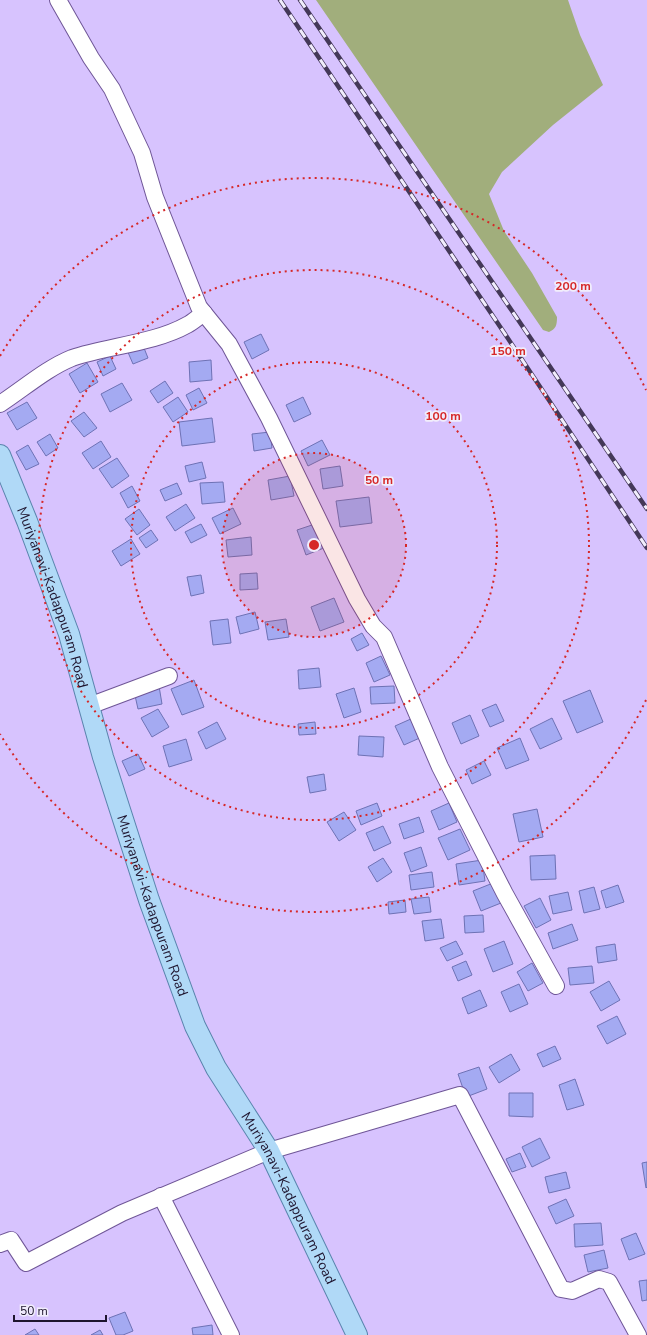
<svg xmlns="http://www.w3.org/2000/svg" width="647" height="1335" viewBox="0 0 647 1335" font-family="'Nunito Sans',sans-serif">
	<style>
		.green { fill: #a1ae7c }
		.building { fill: #a4aaf2; stroke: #6e72b5 }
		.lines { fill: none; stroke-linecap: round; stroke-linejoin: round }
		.minor-casing { stroke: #6f5697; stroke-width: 18 }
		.major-casing { stroke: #5a84ad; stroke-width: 22 }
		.minor { stroke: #fff; stroke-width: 16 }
		.major { stroke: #b0d9f7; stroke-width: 20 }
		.rail-casing { stroke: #443858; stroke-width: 4.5 }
		.rail { stroke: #f1edfc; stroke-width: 3; stroke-dasharray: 9; stroke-linecap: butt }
		.ring { fill: none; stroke: #d62828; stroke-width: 2; stroke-dasharray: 2 4 }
		.labels { text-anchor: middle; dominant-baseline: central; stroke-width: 3.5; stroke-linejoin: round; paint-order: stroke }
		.street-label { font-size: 14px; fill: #1e142e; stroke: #f1edfc }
		.centre { fill: #d62828; stroke: #f1edfc; stroke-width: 2 }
		.ring-label { font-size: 12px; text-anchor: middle; font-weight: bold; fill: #d62828; stroke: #f1edfc; stroke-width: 3.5; stroke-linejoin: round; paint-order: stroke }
	</style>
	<rect width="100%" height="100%" fill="#d7c3fe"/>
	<path class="green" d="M316,0H568L580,35L603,85L553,125L502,172L489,194L504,231L532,273L557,317C557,325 556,329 549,332L543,330Z"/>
	<g class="building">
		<path d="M261,334L269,350L252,359L244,342Z"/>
		<path d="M142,343L148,358L133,364L127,350Z"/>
		<path d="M110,356L116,369L103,376L97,362Z"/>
		<path d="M211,360L212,380L190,382L189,362Z"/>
		<path d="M87,363L98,382L80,393L69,374Z"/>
		<path d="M165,381L173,393L158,403L150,391Z"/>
		<path d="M122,383L132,400L110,412L101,394Z"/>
		<path d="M199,388L207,403L193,410L186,395Z"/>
		<path d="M178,397L188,412L173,422L163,407Z"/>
		<path d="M303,397L311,414L294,422L286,405Z"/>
		<path d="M27,402L37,418L17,430L7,413Z"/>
		<path d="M84,412L97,428L84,437L71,421Z"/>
		<path d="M212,418L215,442L182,446L179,422Z"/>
		<path d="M270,432L272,448L254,451L252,434Z"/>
		<path d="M50,434L58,448L46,456L37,442Z"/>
		<path d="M322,440L330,455L308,466L301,451Z"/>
		<path d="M101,441L111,457L93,469L82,453Z"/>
		<path d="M28,445L39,464L26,470L16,452Z"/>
		<path d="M117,458L129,476L112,488L99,469Z"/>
		<path d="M202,462L206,478L189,482L185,466Z"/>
		<path d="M340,466L343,486L323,489L320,469Z"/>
		<path d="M290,476L294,496L271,500L268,480Z"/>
		<path d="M223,482L225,502L202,504L200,483Z"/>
		<path d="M177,483L182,494L165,501L160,490Z"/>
		<path d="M132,486L140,501L128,508L120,493Z"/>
		<path d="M369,497L372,523L340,527L336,501Z"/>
		<path d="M186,504L195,518L175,531L166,517Z"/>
		<path d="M233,508L241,524L220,534L212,518Z"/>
		<path d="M139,509L150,525L137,535L125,519Z"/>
		<path d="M201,524L207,535L191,543L185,532Z"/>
		<path d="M315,524L324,548L306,555L297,530Z"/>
		<path d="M151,530L158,540L146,548L139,538Z"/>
		<path d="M251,537L252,555L228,557L226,540Z"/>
		<path d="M131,539L140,554L121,566L112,551Z"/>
		<path d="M257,573L258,589L240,590V574Z"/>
		<path d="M201,575L204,593L191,596L187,577Z"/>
		<path d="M334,598L344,622L320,631L311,607Z"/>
		<path d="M255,612L259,629L240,634L236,617Z"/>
		<path d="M228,619L231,643L213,645L210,621Z"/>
		<path d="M286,619L289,637L268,640L265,622Z"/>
		<path d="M362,633L369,645L357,651L351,639Z"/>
		<path d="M381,656L390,675L374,682L366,663Z"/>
		<path d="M319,668L321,687L299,689L298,670Z"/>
		<path d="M194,680L204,707L182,715L171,689Z"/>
		<path d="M159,686L162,704L138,709L134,691Z"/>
		<path d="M394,686L395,703L371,704L370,687Z"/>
		<path d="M354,688L361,712L344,718L336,694Z"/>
		<path d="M590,690L603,722L577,733L563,701Z"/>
		<path d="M496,704L504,721L490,727L482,710Z"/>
		<path d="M158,709L169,727L152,737L141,718Z"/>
		<path d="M470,715L479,736L461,744L452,723Z"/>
		<path d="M413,718L422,737L404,745L395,726Z"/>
		<path d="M552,718L562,739L540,749L530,729Z"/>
		<path d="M217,722L226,739L206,749L198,732Z"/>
		<path d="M315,722L316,734L299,735L298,724Z"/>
		<path d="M359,736L384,737L383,757L358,755Z"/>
		<path d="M520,738L529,760L506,769L497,748Z"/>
		<path d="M186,739L192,760L169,767L163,746Z"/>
		<path d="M138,754L145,769L129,776L122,761Z"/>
		<path d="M484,761L491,775L472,784L466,770Z"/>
		<path d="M324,774L326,790L310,793L307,777Z"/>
		<path d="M377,803L382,816L361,825L356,811Z"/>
		<path d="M449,803L457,822L439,830L431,811Z"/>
		<path d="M537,809L543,837L519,842L513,814Z"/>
		<path d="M344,812L356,830L339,841L327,822Z"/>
		<path d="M419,817L424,832L404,839L399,824Z"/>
		<path d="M383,826L391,843L374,851L366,833Z"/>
		<path d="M460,829L470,850L448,860L438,838Z"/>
		<path d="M421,847L427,866L411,872L404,853Z"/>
		<path d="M555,855L556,879L531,880L530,856Z"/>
		<path d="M383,858L392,872L377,882L368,867Z"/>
		<path d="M482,860L485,881L459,885L456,864Z"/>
		<path d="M432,872L434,887L411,890L409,875Z"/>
		<path d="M493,883L501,903L481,911L473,891Z"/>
		<path d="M618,885L624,902L606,908L601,891Z"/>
		<path d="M594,887L600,909L584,913L579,891Z"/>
		<path d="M568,892L572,910L553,914L549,896Z"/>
		<path d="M429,897L431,912L414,914L411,899Z"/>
		<path d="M540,898L551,920L536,928L524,906Z"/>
		<path d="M405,900L406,912L389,914L388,902Z"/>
		<path d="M483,915L484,932L465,933L464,916Z"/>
		<path d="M441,919L444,938L425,941L422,921Z"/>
		<path d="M572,924L578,940L553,949L548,933Z"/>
		<path d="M456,941L463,954L447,961L440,948Z"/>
		<path d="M504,941L513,964L493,972L484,949Z"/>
		<path d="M615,944L617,960L598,963L596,947Z"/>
		<path d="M466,961L472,975L458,981L452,967Z"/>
		<path d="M532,963L543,983L528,991L517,972Z"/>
		<path d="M592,966L594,983L570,985L568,968Z"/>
		<path d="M609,981L620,1000L601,1011L590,992Z"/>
		<path d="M519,984L528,1004L510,1012L501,992Z"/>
		<path d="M480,990L487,1006L468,1014L462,998Z"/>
		<path d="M617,1016L626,1034L607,1044L597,1026Z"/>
		<path d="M555,1046L561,1059L543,1067L537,1054Z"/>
		<path d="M511,1054L520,1070L499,1083L489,1067Z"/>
		<path d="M479,1067L487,1089L466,1097L458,1074Z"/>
		<path d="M575,1079L584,1105L567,1110L559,1085Z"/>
		<path d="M509,1093H533V1117L509,1116Z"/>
		<path d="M540,1138L550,1158L532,1167L522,1147Z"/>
		<path d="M520,1153L526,1167L512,1172L506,1159Z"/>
		<path d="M647,1162V1187L646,1188L642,1163Z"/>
		<path d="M566,1172L570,1188L549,1193L545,1177Z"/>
		<path d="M566,1199L574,1216L556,1224L548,1207Z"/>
		<path d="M601,1223L603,1245L575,1247L574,1224Z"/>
		<path d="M636,1233L645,1254L629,1260L621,1239Z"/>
		<path d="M604,1250L608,1268L588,1272L584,1255Z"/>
		<path d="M647,1280V1300L642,1301L639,1281Z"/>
		<path d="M125,1312L133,1331L123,1335H116L109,1318Z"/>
		<path d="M212,1325L213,1335H193L192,1328Z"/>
		<path d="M35,1329L39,1335H25Z"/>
		<path d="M100,1330L103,1335H91Z"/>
	</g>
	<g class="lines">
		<g class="minor-casing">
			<g id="minor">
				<path d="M58,0L91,58L112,89L142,153L155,197L199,307L229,344L269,418L357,599L373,626L384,637L440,767L505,894L556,986"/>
				<path d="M0,404C23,389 47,368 72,358C108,346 155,343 187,325C193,322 198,317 204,313"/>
				<path d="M89,706L169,676"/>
				<path d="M161,1196L231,1335"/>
				<path d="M0,1244L11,1240L26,1263L122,1213L269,1151L460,1095L561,1289L572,1291L599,1279L609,1282L638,1335"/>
			</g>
		</g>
		<g class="major-casing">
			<g id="major">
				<path id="s1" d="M0,455L27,521L69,634L103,757L149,900L195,1026L216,1068L269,1151L357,1335"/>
			</g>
		</g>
		<use href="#minor" class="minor"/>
		<use href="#major" class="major"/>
		<g class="rail-casing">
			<g id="rail">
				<path d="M280,0L503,331L647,548"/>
				<path d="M300,0L647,509"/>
			</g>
		</g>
		<use href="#rail" class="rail"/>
	</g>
	<circle cx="314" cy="545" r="92" fill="#d62828" fill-opacity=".12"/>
	<g class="ring">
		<circle cx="314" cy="545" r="92"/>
		<circle cx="314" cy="545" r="183"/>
		<circle cx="314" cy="545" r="275"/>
		<path d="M646 700A366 366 0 0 1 0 734M0 356A366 366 0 0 1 646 390"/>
	</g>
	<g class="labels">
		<g class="street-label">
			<text stroke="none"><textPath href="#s1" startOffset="152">Muriyanavi-Kadappuram Road</textPath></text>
			<text stroke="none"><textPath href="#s1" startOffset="476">Muriyanavi-Kadappuram Road</textPath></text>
			<text stroke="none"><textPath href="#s1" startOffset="800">Muriyanavi-Kadappuram Road</textPath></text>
		</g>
	</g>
	<circle cx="314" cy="545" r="6" class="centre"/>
	<g class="ring-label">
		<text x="573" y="290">200 m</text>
		<text x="508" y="355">150 m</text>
		<text x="443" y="420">100 m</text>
		<text x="379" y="484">50 m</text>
	</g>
	<path d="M14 1315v6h92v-6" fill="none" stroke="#1e142e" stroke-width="2"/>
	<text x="20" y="1315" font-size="12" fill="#1e142e" stroke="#f1edfc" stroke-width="3" paint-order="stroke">50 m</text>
</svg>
